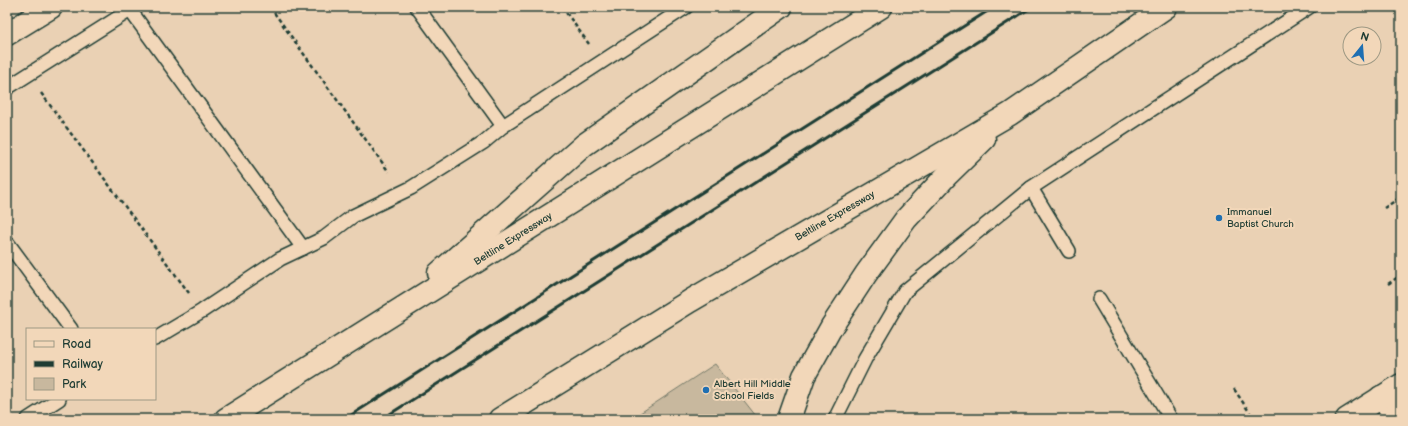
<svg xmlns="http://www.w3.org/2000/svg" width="1408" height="426" viewBox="0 0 1408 426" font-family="'Balsamiq Sans',sans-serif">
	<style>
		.green { fill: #c8b89e; stroke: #747a69 }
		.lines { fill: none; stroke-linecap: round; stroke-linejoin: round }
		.lane-casing { stroke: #1f3d34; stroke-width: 16 }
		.street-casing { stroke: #1f3d34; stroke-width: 25 }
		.secondary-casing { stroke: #1f3d34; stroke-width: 25 }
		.highway-casing { stroke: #1f3d34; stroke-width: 25 }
		.path { stroke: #1f3d34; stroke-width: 2.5; stroke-dasharray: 4 3; stroke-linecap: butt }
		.lane { stroke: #f2d7b9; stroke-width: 13 }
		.street { stroke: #f2d7b9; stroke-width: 22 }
		.secondary { stroke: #f2d7b9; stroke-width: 22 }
		.highway { stroke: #f2d7b9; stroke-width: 22 }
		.rail { stroke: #1f3d34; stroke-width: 3 }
		.poi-dot { fill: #1f6fb2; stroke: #f2d7b9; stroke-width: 1.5 }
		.labels { text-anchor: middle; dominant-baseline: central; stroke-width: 4; stroke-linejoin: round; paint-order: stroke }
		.poi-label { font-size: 10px; fill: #1f3d34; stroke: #f2d7b9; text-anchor: start }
		.street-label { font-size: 10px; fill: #1f3d34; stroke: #f2d7b9 }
	</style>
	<rect width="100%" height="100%" fill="#ead1b4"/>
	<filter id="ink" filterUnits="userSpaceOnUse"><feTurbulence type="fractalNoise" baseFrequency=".025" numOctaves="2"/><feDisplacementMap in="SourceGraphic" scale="8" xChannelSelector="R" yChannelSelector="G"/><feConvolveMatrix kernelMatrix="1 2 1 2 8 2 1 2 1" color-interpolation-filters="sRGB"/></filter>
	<g filter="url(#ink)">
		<path class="green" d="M715,364L756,416L755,419H631Z"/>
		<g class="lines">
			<g class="lane-casing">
				<g id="lane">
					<path d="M417,7L503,126"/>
					<path d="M130,10L303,248"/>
					<path d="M7,88L135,7"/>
					<path d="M1031,188L1069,251"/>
					<path d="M7,242L71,329"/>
					<path d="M1099,299L1171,419"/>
					<path d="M155,339L202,311L280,259L324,238L353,216L411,188L484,142L503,126L686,7"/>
					<path d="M28,419L59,399"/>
					<path d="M835,419L865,359L905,291L1031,188L1309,7"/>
				</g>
			</g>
			<g class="street-casing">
				<path id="street" d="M1381,397L1399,419"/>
			</g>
			<g class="secondary-casing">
				<g id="secondary">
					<path d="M7,34L51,7"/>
					<path d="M1347,419L1401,385"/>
				</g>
			</g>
			<g class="highway-casing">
				<g id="highway">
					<path d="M439,273L584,145L781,7"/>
					<path d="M226,419L881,7"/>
					<path d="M500,419L690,301L1010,114L1166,7"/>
					<path d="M789,419L804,376L832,326L866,274L906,219L948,174L984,139"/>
				</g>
			</g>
			<g class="path">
				<path d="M270,7L389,172"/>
				<path d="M562,7L589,44"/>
				<path d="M41,93L189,293"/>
				<path d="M1384,208L1401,197"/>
				<path d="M1388,284L1401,275"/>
				<path d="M1234,389L1254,419"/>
			</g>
			<use href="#lane" class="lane"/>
			<use href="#street" class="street"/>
			<use href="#secondary" class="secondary"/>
			<use href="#highway" class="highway"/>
			<g class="rail">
				<path d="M345,419L994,7"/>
				<path d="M382,419L1032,7"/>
			</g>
		</g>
	</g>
	<g class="poi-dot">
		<circle cx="1219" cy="218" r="4"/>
		<circle cx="706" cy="390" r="4"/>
	</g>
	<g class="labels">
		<g class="poi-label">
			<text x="1227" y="212">Immanuel<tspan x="1227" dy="12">Baptist Church</tspan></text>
			<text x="714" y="384">Albert Hill Middle<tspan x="714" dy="12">School Fields</tspan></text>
		</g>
		<g class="street-label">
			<text transform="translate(835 216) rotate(-30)">Beltline Expressway</text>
			<text transform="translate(513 239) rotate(-32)">Beltline Expressway</text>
		</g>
	</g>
	<rect width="1408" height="426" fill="none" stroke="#f2d7b9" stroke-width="24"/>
	<rect x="12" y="12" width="1384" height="402" fill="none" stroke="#1f3d34" stroke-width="1.5" filter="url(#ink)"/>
	<rect x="26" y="328" width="130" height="72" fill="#f2d7b9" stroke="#9e9984"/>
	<rect x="34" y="341" width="20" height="6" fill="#f2d7b9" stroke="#9e9984"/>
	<text x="62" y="348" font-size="12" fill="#1f3d34">Road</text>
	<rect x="34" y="361" width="20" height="6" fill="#1f3d34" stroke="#9e9984"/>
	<text x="62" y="368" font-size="12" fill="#1f3d34">Railway</text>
	<rect x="34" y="378" width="20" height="12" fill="#c8b89e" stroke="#9e9984"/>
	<text x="62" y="388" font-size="12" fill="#1f3d34">Park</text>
	<g transform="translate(1362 46) rotate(17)"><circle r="19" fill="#f2d7b9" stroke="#9e9984"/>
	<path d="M0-3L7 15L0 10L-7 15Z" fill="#1f6fb2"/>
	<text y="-6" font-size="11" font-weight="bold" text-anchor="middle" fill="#1f3d34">N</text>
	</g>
</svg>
